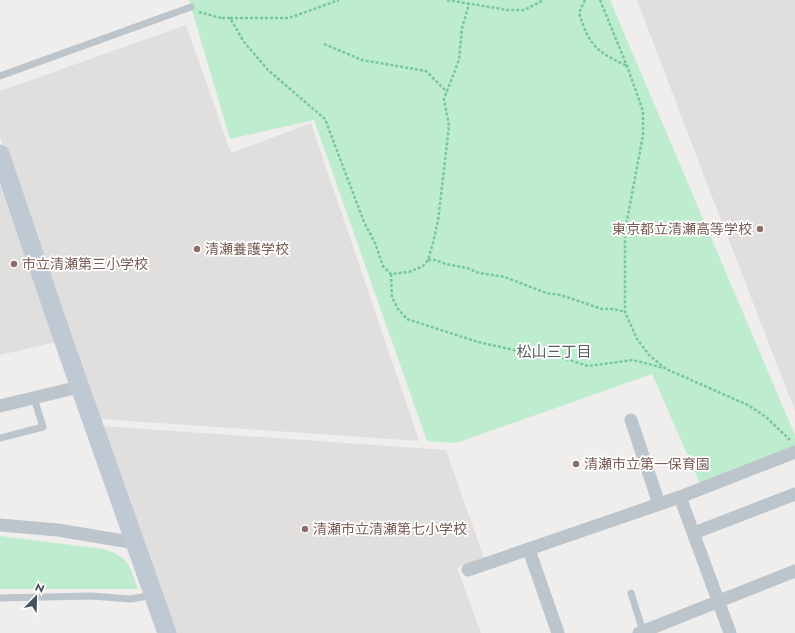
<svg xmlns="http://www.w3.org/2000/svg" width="795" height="633" viewBox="0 0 795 633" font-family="Jost,'Noto Sans JP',sans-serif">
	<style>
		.education { fill: #e1dede }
		.green { fill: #bdecce }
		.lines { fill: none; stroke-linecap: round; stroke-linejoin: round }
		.path { stroke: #77c79d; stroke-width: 2.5; stroke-dasharray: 3 2; stroke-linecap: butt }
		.lane { stroke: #bcc5cc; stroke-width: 7 }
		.street { stroke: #bcc5cc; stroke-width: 13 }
		.secondary { stroke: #bec9d3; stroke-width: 19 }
		.education-dot { fill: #8d6e63; stroke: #fff; stroke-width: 1.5 }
		.labels { text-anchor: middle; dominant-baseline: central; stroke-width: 3.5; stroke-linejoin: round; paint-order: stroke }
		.education-label { font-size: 14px; fill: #785e54; stroke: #fff; text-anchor: start }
		.neighbourhood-label { font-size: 15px; fill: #5a5e61; stroke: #fff }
	</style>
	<rect width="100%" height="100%" fill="#f0eded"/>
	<g class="education">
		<path d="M637,0H795V411L706,181Z"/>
		<path d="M186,25L231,153L311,123L419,441L100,419L0,137V91Z"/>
		<path d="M0,186L56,342L0,355Z"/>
		<path d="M102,426L446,450L484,558L457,568L481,633H173Z"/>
	</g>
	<g class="green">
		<path d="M189,0H610L795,435V452L702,488L652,374L456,443L427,441L314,120L230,139Z"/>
		<path d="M0,536L104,549C130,558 129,565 138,589H0Z"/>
	</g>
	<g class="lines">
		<g class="path">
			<path d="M447,0L508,10H524L544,0"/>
			<path d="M585,0L579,13C590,47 596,51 627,66"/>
			<path d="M600,0L627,66L643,111V135L625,231V312L637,339L649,355L666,369L748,405L766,417L790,440"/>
			<path d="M199,12L221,18"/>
			<path d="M222,18H230L244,42L268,70L325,119L364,222L375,243L383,266L391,274L409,272L423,266L428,260L433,243L438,221L449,126L444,99L459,60L462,28L469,4"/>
			<path d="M230,18H289L339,0"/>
			<path d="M324,44L362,60L426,71L447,92"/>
			<path d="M428,260H435L446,264L467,268L479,273L505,277L546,293L561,295L602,309H614L625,312"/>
			<path d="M391,274L392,297L398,309L407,319L478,342L514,350L528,356H557L588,366L633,360L664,368"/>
		</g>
		<g class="lane">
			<path d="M0,76L191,7"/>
			<path d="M0,438L43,427L34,398"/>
			<path d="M631,593L643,631"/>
			<path d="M0,598L91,596L131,599L153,595"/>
		</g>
		<g class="street">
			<path d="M0,406L79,387"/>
			<path d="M631,420L659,504"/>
			<path d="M680,497L730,633"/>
			<path d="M0,525L58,530L136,543"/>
			<path d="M694,533L795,494"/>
			<path d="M529,550L558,633"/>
			<path d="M468,570L680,497L795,452"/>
			<path d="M639,633L795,571"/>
		</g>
		<path class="secondary" d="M0,154L64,342L167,633"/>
	</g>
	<g class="education-dot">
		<circle cx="760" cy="229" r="4"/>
		<circle cx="197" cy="249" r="4"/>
		<circle cx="14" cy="264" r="4"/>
		<circle cx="576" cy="464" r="4"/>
		<circle cx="305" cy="529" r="4"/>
	</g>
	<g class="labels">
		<g class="education-label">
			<text x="752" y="229" text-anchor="end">東京都立清瀬高等学校</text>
			<text x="205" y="249">清瀬養護学校</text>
			<text x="22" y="264">市立清瀬第三小学校</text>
			<text x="584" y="464">清瀬市立第一保育園</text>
			<text x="313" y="529">清瀬市立清瀬第七小学校</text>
		</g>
		<g class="neighbourhood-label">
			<text x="554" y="352">松山三丁目</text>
		</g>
	</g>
	<g transform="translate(36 597) rotate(23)" stroke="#ffffff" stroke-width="3" paint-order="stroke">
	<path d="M0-3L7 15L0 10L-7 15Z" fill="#465159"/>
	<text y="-6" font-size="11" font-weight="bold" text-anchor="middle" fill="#465159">N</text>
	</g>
</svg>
